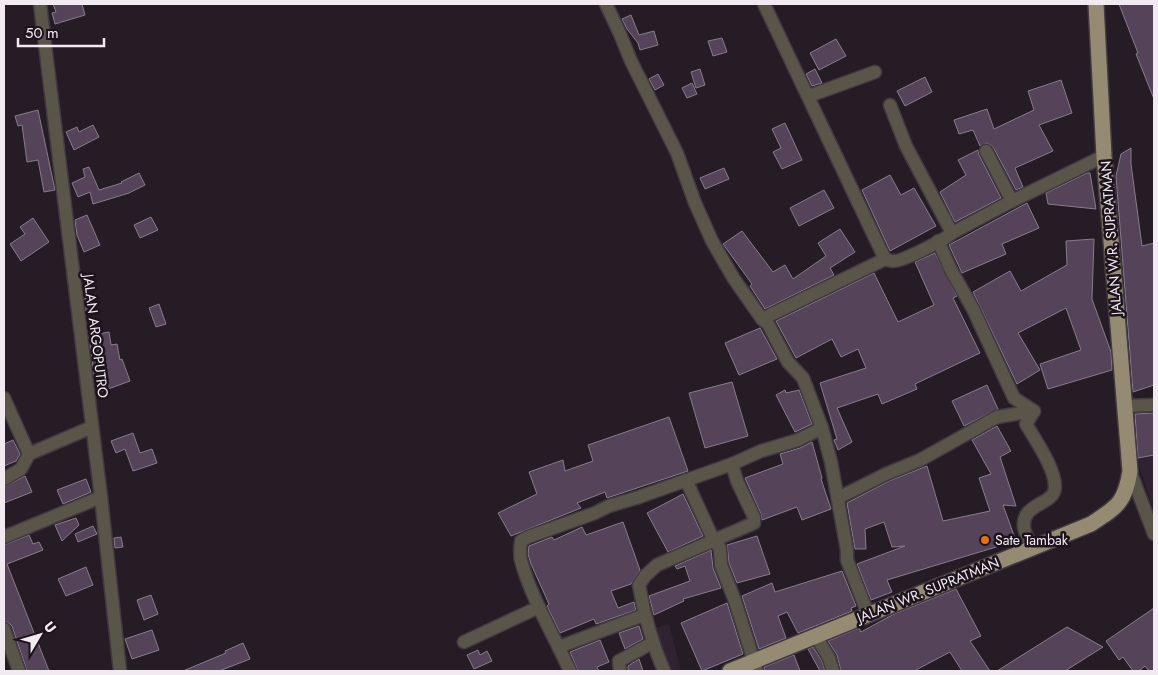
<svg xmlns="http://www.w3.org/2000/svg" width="1158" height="675" viewBox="0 0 1158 675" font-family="Jost,sans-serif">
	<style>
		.built { fill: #302231 }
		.building { fill: #55435a; stroke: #877d8a }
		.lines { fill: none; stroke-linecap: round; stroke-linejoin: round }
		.minor-casing { stroke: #423942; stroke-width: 15 }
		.major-casing { stroke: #423942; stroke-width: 18 }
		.minor { stroke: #5a5549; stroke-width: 12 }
		.major { stroke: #958a72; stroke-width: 15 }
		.food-dot { fill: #e8710a; stroke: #1c131c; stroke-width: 2 }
		.labels { text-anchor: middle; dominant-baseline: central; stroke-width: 5; stroke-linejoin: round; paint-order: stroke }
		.street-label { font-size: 14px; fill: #f1eaf1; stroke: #1c131c }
		.poi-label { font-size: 14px; fill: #f1eaf1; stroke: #1c131c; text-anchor: start }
	</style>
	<rect width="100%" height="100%" fill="#251c26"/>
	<g class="built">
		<path d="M1154,455V502L1151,503L1137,459Z"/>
		<path d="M669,624L681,671H665L654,628Z"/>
	</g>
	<g class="building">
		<path d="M53,4H82L85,15L55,24L52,13L56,12Z"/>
		<path d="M1119,4H1154V99L1136,54L1138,53Z"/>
		<path d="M631,15L639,35L654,31L658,45L640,50L638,43L627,29L622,19Z"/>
		<path d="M722,38L727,52L713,56L708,41Z"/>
		<path d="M836,39L846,56L819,70L810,53Z"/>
		<path d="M700,69L705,85L696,88L691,72Z"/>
		<path d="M815,69L822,83L812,86L806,74Z"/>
		<path d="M658,74L664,85L655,90L649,79Z"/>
		<path d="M925,77L932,92L905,106L897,91Z"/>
		<path d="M1061,80L1072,113L1039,125L1053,151L1015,168L1023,187L1016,190L993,147L987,143L980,146L973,130L959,134L954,120L987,109L994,129L1034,110L1028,91Z"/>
		<path d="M692,83L697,94L687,98L682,88Z"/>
		<path d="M38,110L55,190L44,192L38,160L27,162L22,125L18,126L15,116Z"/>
		<path d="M785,123L802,160L782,169L773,152L781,148L772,129Z"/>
		<path d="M93,125L99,137L74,150L66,132L77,127L79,132Z"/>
		<path d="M1131,148V164L1142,246L1154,243V385L1133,392L1116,176L1121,154Z"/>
		<path d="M978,150L979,155L1001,198L955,222L940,192L966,175L958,160Z"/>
		<path d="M89,167L99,190L122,183L121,182L139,173L145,185L129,193L93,204L90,192L78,197L72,183L85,177L83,169Z"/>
		<path d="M724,168L729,179L705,189L700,178Z"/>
		<path d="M1087,173H1090L1096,209L1048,204L1046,193Z"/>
		<path d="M890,175L901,195L914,188L936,226L890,251L862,190Z"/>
		<path d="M824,190L834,208L799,226L790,208Z"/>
		<path d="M1027,203L1039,228L1002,244L1006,254L962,273L949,245Z"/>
		<path d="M87,215L100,245L84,252L77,235L75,220Z"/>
		<path d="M151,217L158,230L140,238L134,225Z"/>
		<path d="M33,218L49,242L21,261L10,244L25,234L20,227Z"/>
		<path d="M840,229L855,252L830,268L834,275L765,309L750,286L752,284L723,244L742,231L773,272L785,265L793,279L826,256L818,243Z"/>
		<path d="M1094,239L1092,299L1111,352L1112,370L1048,389L1040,364L1081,350L1066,308L1018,333L1040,370L1017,384L973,292L1010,271L1021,291L1067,265L1066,241Z"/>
		<path d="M935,253L957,296L953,298L980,353L915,384L917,389L882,404L878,394L837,408L852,442L838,450L834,440L837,439L820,383L866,368L858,349L841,357L832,339L796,358L776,321L874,273L898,322L934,305L915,262Z"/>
		<path d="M94,297L95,310L86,311L85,298Z"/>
		<path d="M159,304L166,324L156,327L149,308Z"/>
		<path d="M760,328L777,359L739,375L725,343Z"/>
		<path d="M109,332L111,345L117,344L120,360L122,359L130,381L100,392L94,376L89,336Z"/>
		<path d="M732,382L748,436L705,448L689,393Z"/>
		<path d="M987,385L998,409L964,426L952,401Z"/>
		<path d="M785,390L786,393L799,390L812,424L795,432L776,395Z"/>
		<path d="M1154,413V455L1138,458L1135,414Z"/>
		<path d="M669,417L688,471L607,498L605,492L577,503L581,508L511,536L498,513L537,494L529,472L563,460L565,471L593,461L588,445Z"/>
		<path d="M997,426L1011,451L1000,457L1016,506L1003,505L1016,541L887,580L892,592L871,600L857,564L905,546L892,547L884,522L865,529L866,549H855L847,503L889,481L927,466L943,521L990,511L979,478L991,474L972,440Z"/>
		<path d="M133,433L140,453L152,449L157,463L133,471L125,449L116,453L111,441Z"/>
		<path d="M13,440L20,454L16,461L4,466V444Z"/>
		<path d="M812,442L822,478L821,479L831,509L802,520L797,507L762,520L761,514L745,478L783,464L780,454L800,448Z"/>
		<path d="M25,476L32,492L4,503V487Z"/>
		<path d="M86,479L91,492L63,504L57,490Z"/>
		<path d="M683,494L703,536L668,552L647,513Z"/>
		<path d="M76,518L79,525L62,541L55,525Z"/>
		<path d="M623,522L640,570L631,584L611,591L618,608L634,602L636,610L596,624L594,619L560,633L547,606L549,604L531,564L528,554L529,546L552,537L554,540L582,527L586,535Z"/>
		<path d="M93,526L97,534L78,542L75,534Z"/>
		<path d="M29,535L33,544L39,542L43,550L7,564L49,671H27L12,626L9,623L4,621V545Z"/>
		<path d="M757,536L770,574L737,583L729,563L727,545Z"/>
		<path d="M121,537L123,547L115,548L114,538Z"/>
		<path d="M711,550L713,568L721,588L683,599L684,601L654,615L649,596L690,581L685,566L677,569L675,566Z"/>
		<path d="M86,567L93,585L66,596L58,579Z"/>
		<path d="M842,571L856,606L851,608L852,611L798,633L787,612L778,616L786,638L759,649L742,596L772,583L775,592Z"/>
		<path d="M956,589L981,636L970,641L990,671H962L950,652L914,671H841L837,655L828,641L859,628L861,632L894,614Z"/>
		<path d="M151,595L158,614L144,620L137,600Z"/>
		<path d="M727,603L743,654L702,671L681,623Z"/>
		<path d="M1154,608V671H1149L1145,666L1139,671H1133L1123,657L1119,660L1106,641Z"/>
		<path d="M639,626L643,639L625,649L619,633Z"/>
		<path d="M1067,627L1103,647L1065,671H997Z"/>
		<path d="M152,630L159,650L132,659L125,639Z"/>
		<path d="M600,640L609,662L597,667L599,671H578L570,652Z"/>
		<path d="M243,643L250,659L219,671H183L226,653L225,651Z"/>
		<path d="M813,647L822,661L825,671H820L808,649Z"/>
		<path d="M478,650L480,655L487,651L492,661L474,669L467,655Z"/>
		<path d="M794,655L800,671H765L764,667Z"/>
		<path d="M639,659L643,671H628V666Z"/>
	</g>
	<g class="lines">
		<g class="minor-casing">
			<g id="minor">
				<path d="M40,4L101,497L120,671"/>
				<path d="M606,4L620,34L631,61L677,153L695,203L712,241L734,279L762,319L768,324L788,362L803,378L822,428L831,462L847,550V560L868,614"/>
				<path d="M764,4L885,259C888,260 890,261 893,261C902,262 946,239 952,233L1012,201L1104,156"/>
				<path d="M809,96L875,72"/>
				<path d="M890,105L906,146L952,233"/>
				<path d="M986,151L1012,201"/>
				<path d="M938,241L951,270L973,309L1014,398L1034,411L1026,424C1036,441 1055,468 1055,487C1055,505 1021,503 1024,527C1024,533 1030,541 1033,548"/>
				<path d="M762,319L885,259"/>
				<path d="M4,398L29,454"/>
				<path d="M1123,406L1154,405"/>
				<path d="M1130,471L1154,534"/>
				<path d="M4,479L21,469L29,454L92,427"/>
				<path d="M686,480L714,541L720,548L721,565L735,601L757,671"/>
				<path d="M838,498L886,474L920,460L997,417L1034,411"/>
				<path d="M4,537L101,497"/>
				<path d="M4,629L19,671"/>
				<path d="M816,636L829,658L833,671"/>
				<path d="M464,642L539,607"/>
				<path d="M559,647L644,615"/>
				<path d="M570,671C554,636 533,601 522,564C519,556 520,548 521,541L528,537L595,513L609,506L639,497L732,464L761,451L798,440L822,428"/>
				<path d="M620,671L619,661L652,643"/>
				<path d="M664,671C652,643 644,615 639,585L645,576L657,565L754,523V517L737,481L732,464"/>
			</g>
		</g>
		<g class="major-casing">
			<path id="major" d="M730,671L1091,524C1117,507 1125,503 1130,471L1104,156L1096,4"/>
		</g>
		<use href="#minor" class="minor"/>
		<use href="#major" class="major"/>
	</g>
	<circle class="food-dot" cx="985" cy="540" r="5"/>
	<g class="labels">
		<g class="street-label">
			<text transform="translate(1111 238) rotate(-94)">JALAN W.R. SUPRATMAN</text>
			<text transform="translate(96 336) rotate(83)">JALAN ARGOPUTRO</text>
			<text transform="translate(928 590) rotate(-22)">JALAN WR. SUPRATMAN</text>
		</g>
		<g class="poi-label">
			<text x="995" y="540">Sate Tambak</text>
		</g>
	</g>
	<rect width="1158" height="675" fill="none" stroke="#f1eaf1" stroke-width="10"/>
	<g transform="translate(40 635) rotate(52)" stroke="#1c131c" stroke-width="4" paint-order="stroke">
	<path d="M0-4L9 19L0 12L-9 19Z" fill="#f1eaf1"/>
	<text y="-8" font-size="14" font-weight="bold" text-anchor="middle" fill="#f1eaf1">U</text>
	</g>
	<path d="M18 38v8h86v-8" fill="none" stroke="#f1eaf1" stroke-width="2.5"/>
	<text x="25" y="38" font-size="15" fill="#f1eaf1" stroke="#1c131c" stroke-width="4" paint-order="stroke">50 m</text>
</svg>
